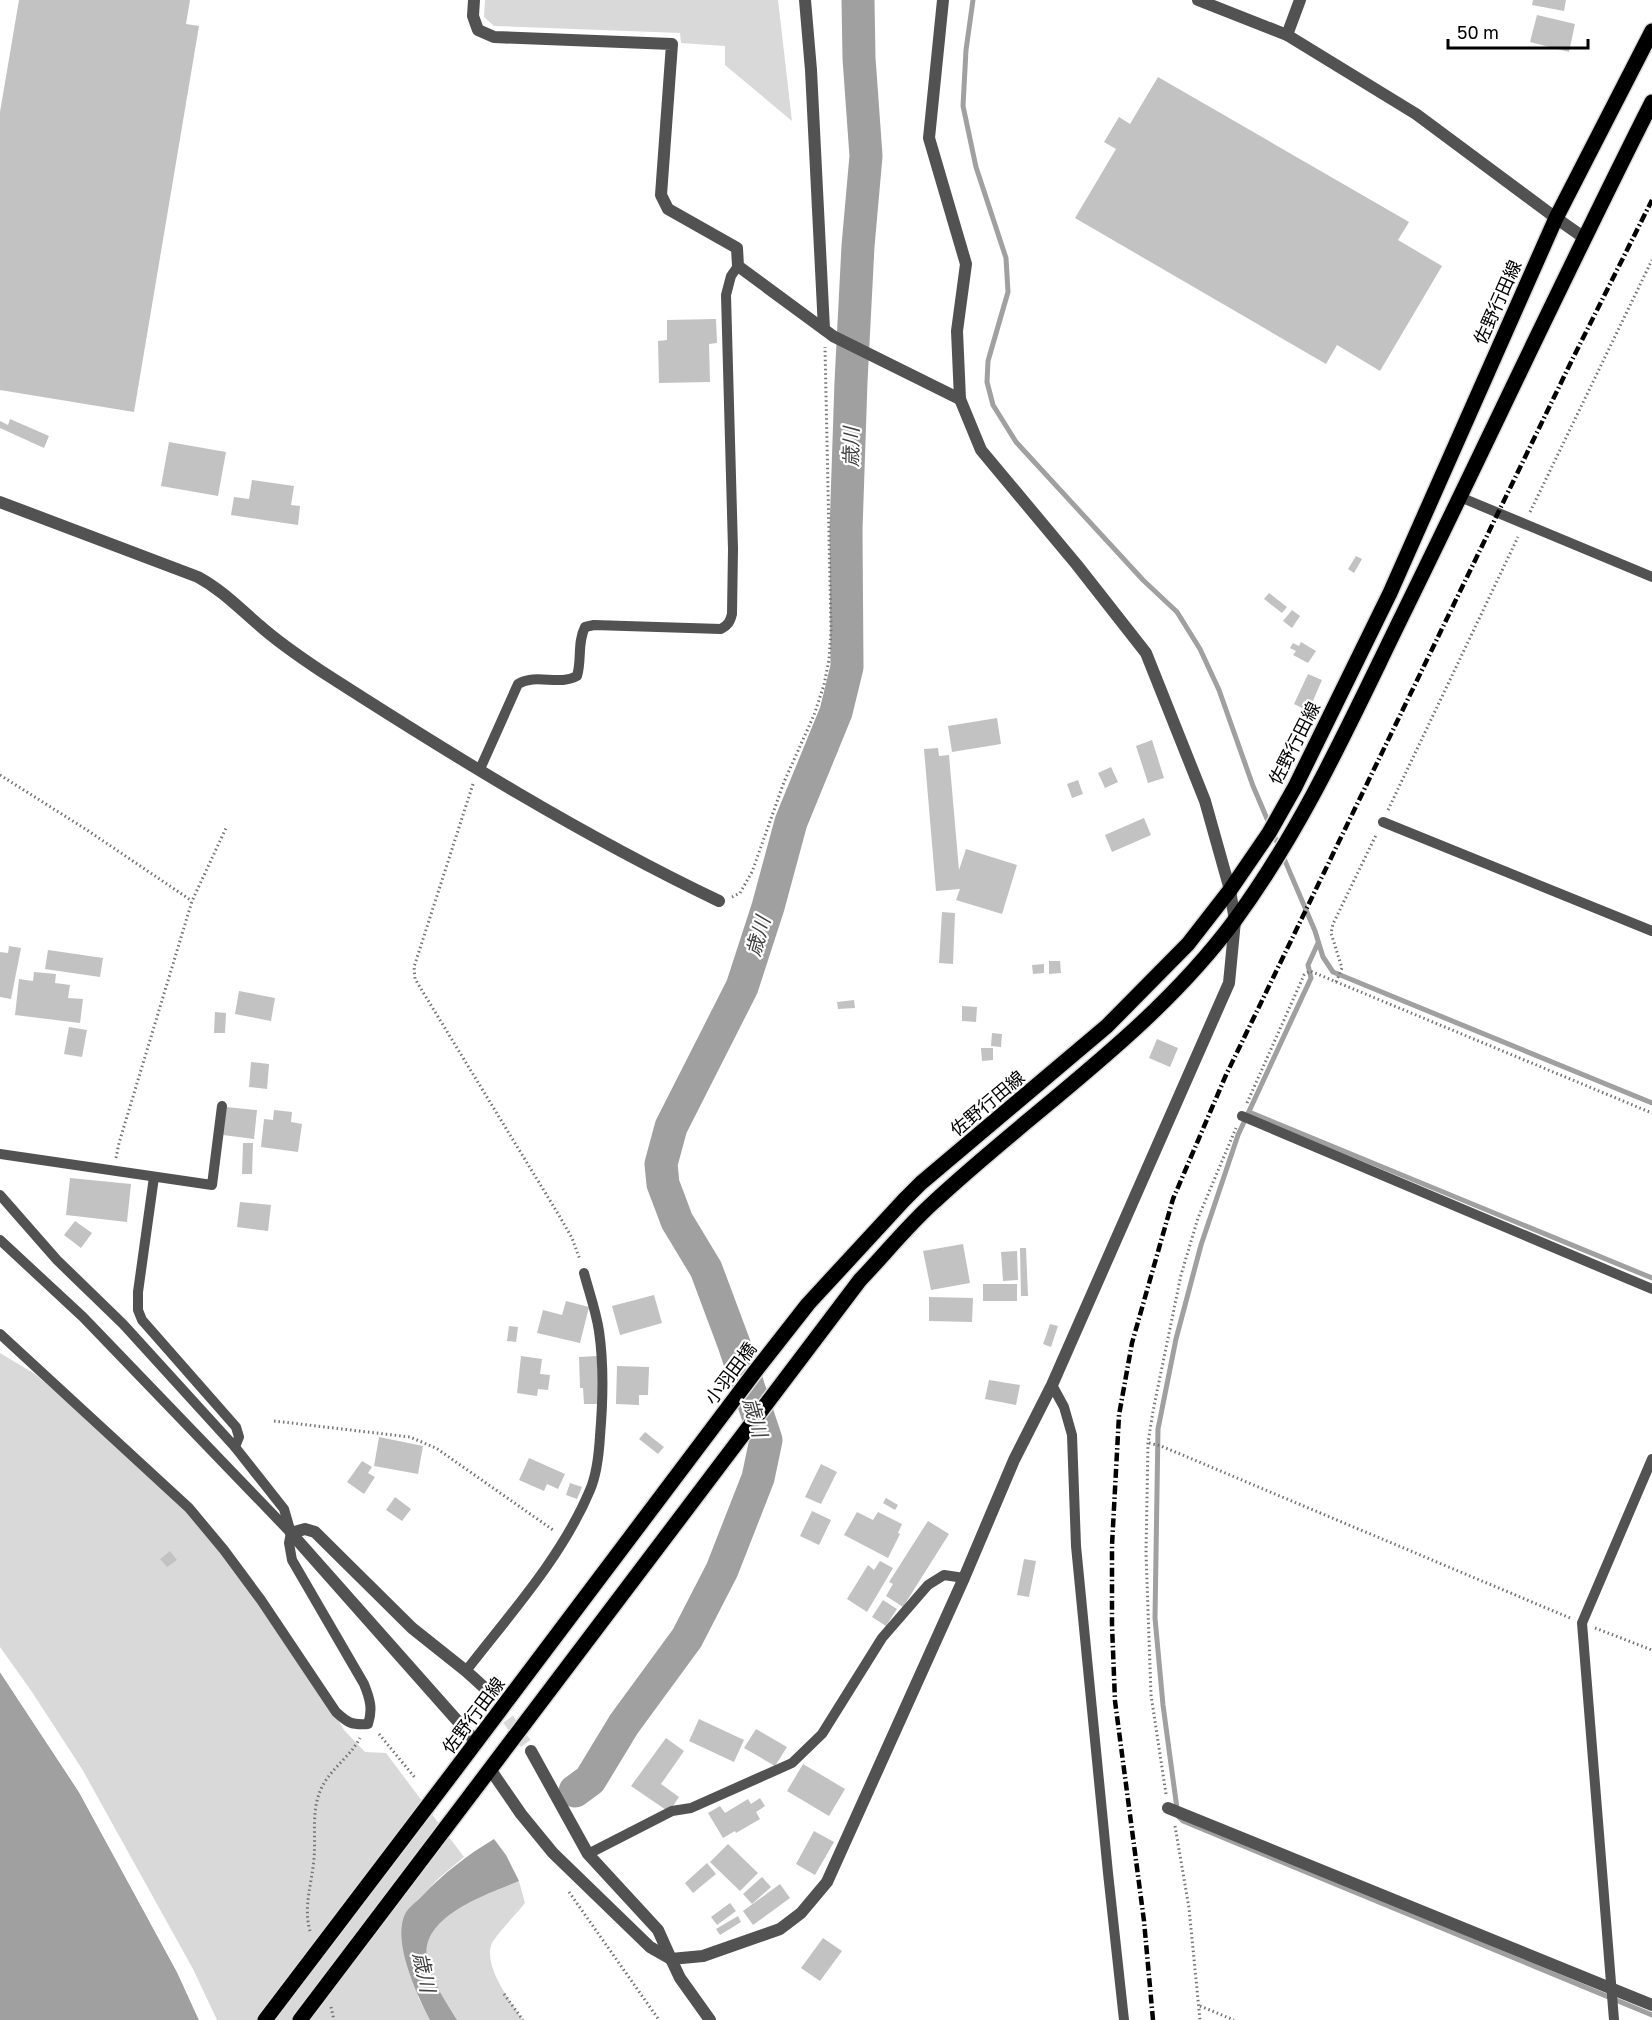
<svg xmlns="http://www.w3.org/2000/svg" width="1652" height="2020" viewBox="0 0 1652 2020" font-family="'Golos Text','Noto Sans JP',sans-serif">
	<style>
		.green { fill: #d9d9d9 }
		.water { fill: #a0a0a0 }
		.pier { fill: #fff }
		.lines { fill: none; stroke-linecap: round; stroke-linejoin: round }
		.stream { stroke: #a0a0a0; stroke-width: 5 }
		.river { stroke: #a0a0a0; stroke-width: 33 }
		.building { fill: #c2c2c2 }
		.minor-tunnel { stroke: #d9d9d9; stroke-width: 12; stroke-dasharray: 12 6; stroke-linecap: butt }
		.primary-casing { stroke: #dbdbdb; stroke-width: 18 }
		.path { stroke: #747474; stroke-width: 3; stroke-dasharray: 1.5 3; stroke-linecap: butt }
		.service { stroke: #525252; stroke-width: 10 }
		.minor { stroke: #525252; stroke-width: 12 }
		.tertiary { stroke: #525252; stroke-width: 12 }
		.primary { stroke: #000; stroke-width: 15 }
		.rail { stroke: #000; stroke-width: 4.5; stroke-dasharray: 9 3 1.5 3; stroke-linecap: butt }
		.primary-bridge-casing { stroke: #dbdbdb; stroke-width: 18; stroke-linecap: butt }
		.primary-bridge { stroke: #000; stroke-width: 15 }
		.labels { text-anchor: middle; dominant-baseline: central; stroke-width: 4.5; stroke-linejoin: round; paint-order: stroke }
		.street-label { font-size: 18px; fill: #000; stroke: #fff }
		.water-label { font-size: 20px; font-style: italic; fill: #414141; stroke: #fff }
	</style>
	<rect width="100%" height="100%" fill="#fff"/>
	<g class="green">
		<path d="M485,0H778L792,121L725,65V46L681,43L680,33L494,26L484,17Z"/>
		<path d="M0,1353L35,1374L189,1508L316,1682L344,1730L365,1752L386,1753L464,1857L439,1878L414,1904L418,1997L430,2020H217L193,1969L82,1769L32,1692L0,1647Z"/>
		<path d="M519,1881L525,1903C518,1912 497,1934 492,1943C482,1965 511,2003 523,2020H457C446,2002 433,1983 428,1962C416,1917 488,1894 519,1881Z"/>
	</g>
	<g class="water">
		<path d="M0,1672L79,1792L177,1972L199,2020H0Z"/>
		<path d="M494,1839L506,1855L519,1881C488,1894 416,1917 428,1962C433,1983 446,2002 457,2020H430C417,1995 392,1942 405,1914C408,1908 416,1902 421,1897C444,1873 466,1856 494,1839Z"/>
	</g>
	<path class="pier" d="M0,1669L82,1791L180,1971L202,2020H199L177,1972L79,1792L0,1672Z"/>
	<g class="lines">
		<g class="stream">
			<path d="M973,0L966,50L963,106L976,167L1006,258L1008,292L988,361L987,382L993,405L1016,442L1143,580L1177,612L1200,649L1219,690L1253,786L1315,931L1323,957L1333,972L1652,1103"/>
			<path d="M1318,943L1308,965L1311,978L1238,1135L1201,1245L1176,1339L1158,1429L1155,1618L1163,1705L1178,1816L1183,1821L1652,2015"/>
			<path d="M1249,1112L1652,1278"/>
		</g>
		<path class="river" d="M575,1791L590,1780L624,1724L687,1638L722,1570L758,1478L766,1440L734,1344L706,1269L677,1221L663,1184L661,1164L671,1127L742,987L768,907L791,822L836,712L847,667L846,530L851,382L858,246L866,156L859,58L858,0"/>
	</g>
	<g class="building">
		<path d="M19,0H190L186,24L199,26L134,412L0,390V112Z"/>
		<path d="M1533,0H1566L1564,11L1532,5Z"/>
		<path d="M1537,15L1575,24L1569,52L1530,42Z"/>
		<path d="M1158,77L1409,222L1398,240L1442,266L1380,371L1337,345L1326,364L1075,218L1116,149L1104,142L1119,117L1130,124Z"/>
		<path d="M716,319L717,343L709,344L710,382L659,383L658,341L667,340V320Z"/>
		<path d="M10,419L49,436L44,448L0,428V421L8,425Z"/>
		<path d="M169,442L226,452L218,496L161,486Z"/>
		<path d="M252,480L294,486L291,505L300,506L298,525L231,515L234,497L249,499Z"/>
		<path d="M1356,556L1362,559L1354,573L1348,569Z"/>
		<path d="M1269,593L1287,607L1282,613L1264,599Z"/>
		<path d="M1292,610L1300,616L1292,628L1283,621Z"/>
		<path d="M1301,642L1316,651L1308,663L1293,655L1296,651L1290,648L1293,643L1299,646Z"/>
		<path d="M1308,674L1322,680L1312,703L1308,701L1304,709L1294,704Z"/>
		<path d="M997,718L1001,744L952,752L948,726Z"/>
		<path d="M1152,740L1164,778L1148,783L1136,746Z"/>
		<path d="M938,748L939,756L949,755L959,870L966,849L1017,865L1002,914L956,900L960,889L936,891L924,749Z"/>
		<path d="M1111,767L1118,782L1105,788L1098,773Z"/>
		<path d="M1078,780L1083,794L1072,798L1067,784Z"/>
		<path d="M1144,818L1151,835L1112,852L1105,835Z"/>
		<path d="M942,912L955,913L953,964L939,963Z"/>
		<path d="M9,946L21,948L11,999L0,997V952L8,953Z"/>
		<path d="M48,950L103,958L100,977L45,969Z"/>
		<path d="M1049,961H1060L1061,973L1049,974Z"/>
		<path d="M1044,964V973L1033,974L1032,965Z"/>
		<path d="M34,972L56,974L55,983L70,985L68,998L83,999L80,1023L15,1015L19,979L33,981Z"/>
		<path d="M239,991L275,998L271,1021L235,1014Z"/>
		<path d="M854,1000L855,1008L838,1009L837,1002Z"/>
		<path d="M962,1006L977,1007L976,1022L962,1021Z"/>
		<path d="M215,1012L226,1013L225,1033H214Z"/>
		<path d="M69,1027L87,1030L82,1057L64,1054Z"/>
		<path d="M992,1033L1002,1034L1001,1047L991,1046Z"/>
		<path d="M1157,1039L1178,1048L1170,1067L1149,1058Z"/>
		<path d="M981,1048H993V1060L982,1061Z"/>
		<path d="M251,1062L269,1064L267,1089L249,1087Z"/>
		<path d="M226,1107L257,1110L254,1139L223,1135Z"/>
		<path d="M274,1110L292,1112L291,1122L302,1124L298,1152L261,1147L264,1119L273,1120Z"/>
		<path d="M243,1143H253L252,1174H242Z"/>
		<path d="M70,1178L131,1184L127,1222L66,1215Z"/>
		<path d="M240,1202L271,1205L268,1231L237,1227Z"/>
		<path d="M75,1221L92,1233L81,1248L64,1235Z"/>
		<path d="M963,1244L970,1283L931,1290L923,1251Z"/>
		<path d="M1020,1248H1026L1028,1296H1021Z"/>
		<path d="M1017,1251L1018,1280L1003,1281L1001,1252Z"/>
		<rect x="983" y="1284" width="34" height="17"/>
		<path d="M654,1295L662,1323L620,1335L612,1306Z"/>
		<path d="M929,1297L973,1298L972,1322L929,1321Z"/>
		<path d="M566,1301L589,1307L580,1343L537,1333L543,1310L562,1315Z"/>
		<path d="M1050,1324L1058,1326L1051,1347L1043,1344Z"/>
		<path d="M509,1326L518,1327L516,1342L507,1341Z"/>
		<path d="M521,1356L542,1359L540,1374L550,1375L548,1390L538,1389L537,1396L517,1393Z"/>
		<path d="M597,1356L598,1404H584L583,1388H580L579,1357Z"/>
		<path d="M617,1366L649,1367L648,1395H639V1405L616,1404Z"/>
		<path d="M989,1380L1020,1385L1016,1405L985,1399Z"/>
		<path d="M645,1432L664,1447L658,1454L639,1439Z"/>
		<path d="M379,1437L423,1446L418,1474L374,1466Z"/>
		<path d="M529,1458L565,1474L558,1489L547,1484L544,1491L519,1480Z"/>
		<path d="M362,1461L372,1467L368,1473L375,1477L364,1494L347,1482Z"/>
		<path d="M821,1464L837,1472L821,1504L805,1497Z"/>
		<path d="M570,1483L582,1487L577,1499L566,1495Z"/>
		<path d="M395,1497L411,1509L402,1521L386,1510Z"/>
		<path d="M886,1498L898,1505L895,1510L883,1503Z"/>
		<path d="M812,1511L831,1520L819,1545L800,1536Z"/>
		<path d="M857,1512L873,1520L878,1512L902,1524L898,1533L900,1534L888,1558L844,1535Z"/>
		<path d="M928,1521L949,1534L903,1607L886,1596L893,1584L889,1582Z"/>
		<path d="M170,1551L177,1560L167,1567L160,1559Z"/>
		<path d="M1024,1559L1036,1561L1029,1597L1017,1595Z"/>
		<path d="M880,1561L893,1568L867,1612L847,1599L868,1565L874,1570Z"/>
		<path d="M883,1600L897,1609L886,1626L872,1617Z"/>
		<path d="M699,1719L744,1740L734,1762L689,1741Z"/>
		<path d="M756,1729L787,1747L775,1766L744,1748Z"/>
		<path d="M666,1738L684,1751L661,1784L679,1797L669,1812L631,1786Z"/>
		<path d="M803,1764L845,1789L829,1816L787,1791Z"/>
		<path d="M760,1798L765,1806L756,1812L760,1819L736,1833L735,1831L723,1838L708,1813L720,1806L725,1813L748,1799L751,1804Z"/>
		<path d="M814,1831L834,1842L815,1875L796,1864Z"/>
		<path d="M728,1844L758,1873L740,1891L710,1862Z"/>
		<path d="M707,1863L716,1874L693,1893L685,1883Z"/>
		<path d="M762,1877L771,1887L752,1904L743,1894Z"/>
		<path d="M780,1884L790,1898L753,1925L743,1911Z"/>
		<path d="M730,1903L736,1911L717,1925L711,1917Z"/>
		<path d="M738,1916L741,1922L720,1935L716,1929Z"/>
		<path d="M823,1938L842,1951L820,1981L801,1968Z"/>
	</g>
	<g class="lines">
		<path class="minor-tunnel" d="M487,1690L531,1751"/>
		<g class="primary-casing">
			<g id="primary">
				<path d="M455,1770L757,1369L808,1304L904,1200L921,1183L1107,1026L1188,944L1230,890L1269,833L1295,787L1390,593L1556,218L1652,31"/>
				<path d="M472,1793L860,1280C885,1254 908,1225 935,1201C1035,1108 1153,1031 1235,920C1304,826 1351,720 1402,616C1486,445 1566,272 1652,102"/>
			</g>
		</g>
		<g class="path">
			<path d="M1530,512L1652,260"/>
			<path d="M0,775L87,830L192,901"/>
			<path d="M473,784L414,967L415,979L560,1217L572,1238L580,1260"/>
			<path d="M1388,810L1518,537"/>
			<path d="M732,897L740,893L752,872L784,782L814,715L824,685L829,660L831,630L825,347"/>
			<path d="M1336,982L1342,968L1331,933L1333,924L1376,835"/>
			<path d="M1247,1103L1304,975L1310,971L1652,1113"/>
			<path d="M116,1158L119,1143L192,901L226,828"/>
			<path d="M274,1421L410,1437L436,1448L553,1530"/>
			<path d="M1149,1443L1161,1446L1570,1618"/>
			<path d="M1595,1628L1652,1650"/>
			<path d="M379,1734L416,1779"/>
			<path d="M1166,1794L1151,1695L1146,1553L1148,1443L1153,1411L1181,1275L1198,1218L1236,1128"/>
			<path d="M1175,1826L1189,1908L1200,2020"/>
			<path d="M569,1892L659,2020"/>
			<path d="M310,1931C303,1906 312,1884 314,1858C316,1835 311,1811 321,1789C330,1769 350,1757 360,1738"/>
			<path d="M504,1994L523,2020"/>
			<path d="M1200,2006L1234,2020"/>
			<path d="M331,2007L334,2020"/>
		</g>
		<g class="service">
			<path d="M1460,497L1652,577"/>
			<path d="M480,769L518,684C536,673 559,686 577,676C582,660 577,643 585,627L594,625L721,629C728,625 730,622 732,614L733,549L726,295L731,276L738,266"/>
			<path d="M1383,822L1652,931"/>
			<path d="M1242,1116L1652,1289"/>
			<path d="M0,1154L212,1185L222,1106"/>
			<path d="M154,1177L138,1292V1310L142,1320L236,1427L239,1437L235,1447"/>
			<path d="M0,1195L57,1260L123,1324L235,1447L284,1509L291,1533L289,1543L292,1560L364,1684C370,1699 373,1709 368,1724C351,1725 348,1723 336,1712L261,1600L224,1550L189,1508L0,1334"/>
			<path d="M0,1240L83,1317L289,1531"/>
			<path d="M1052,1385L1064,1407L1072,1435L1076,1546L1108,1873L1124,2020"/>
			<path d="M466,1671C510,1614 562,1557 590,1490C597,1474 599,1453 600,1436C603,1401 604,1365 599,1331C596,1311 589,1292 584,1273"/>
			<path d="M588,1854L672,1811L691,1808L792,1763L822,1734L882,1638L928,1585L944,1575L964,1578"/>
			<path d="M1614,2020L1582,1623L1652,1459"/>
		</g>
		<g class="minor">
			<path d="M474,0L473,16L478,30L494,37L672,44L661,195L668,209L737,248L738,266L833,336L960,399"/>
			<path d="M805,0L811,70L824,329"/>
			<path d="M1287,35L1300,0"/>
			<path d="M0,502L198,577C222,590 239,608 259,625C278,642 300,657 321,671C450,754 581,835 719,901"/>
			<path d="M477,1743L291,1533L305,1529L315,1532L412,1628L466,1671L487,1690"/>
			<path d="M531,1751L588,1854L658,1930L671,1959"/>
			<path d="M490,1769L521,1814L553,1853L650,1947L671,1959L703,1956L780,1929L801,1913L827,1882L964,1578L1014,1460L1052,1385L1229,983L1235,921L1230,890L1205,801L1146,653L1077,565L981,450L960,399L957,331L966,264L929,138L943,0"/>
			<path d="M1168,1808L1652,2005"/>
		</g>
		<g class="tertiary">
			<path d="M1198,0L1287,35L1416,114L1556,218L1583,237"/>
			<path d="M671,1959L680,1978L710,2020"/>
		</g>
		<use href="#primary" class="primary"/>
		<path class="rail" d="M1153,2020L1144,1921L1115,1701L1112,1625V1545L1119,1415L1132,1343L1173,1199L1226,1075L1573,358L1652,200"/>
		<g class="primary-bridge-casing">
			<g id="primary-bridge">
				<path d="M265,2020L455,1770"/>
				<path d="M300,2020L472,1793"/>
			</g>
		</g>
		<use href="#primary-bridge" class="primary-bridge"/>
	</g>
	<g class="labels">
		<g class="street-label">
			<text transform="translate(1497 302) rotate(-66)">佐野行田線</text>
			<text transform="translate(1294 743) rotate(-63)">佐野行田線</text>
			<text transform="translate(987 1103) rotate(-40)">佐野行田線</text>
			<text transform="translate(730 1373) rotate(-53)">小羽田橋</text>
			<text transform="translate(473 1715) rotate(-53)">佐野行田線</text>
		</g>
		<g class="water-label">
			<text transform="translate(850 447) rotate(-89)">歳川</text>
			<text transform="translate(757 936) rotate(-74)">歳川</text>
			<text transform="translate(756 1417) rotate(74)">歳川</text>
			<text transform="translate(425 1972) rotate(78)">歳川</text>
		</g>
	</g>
	<path d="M1448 39v9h140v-9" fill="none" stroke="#000000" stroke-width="3"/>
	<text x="1457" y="39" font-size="18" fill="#000000" stroke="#ffffff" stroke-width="4.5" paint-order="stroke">50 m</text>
</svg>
